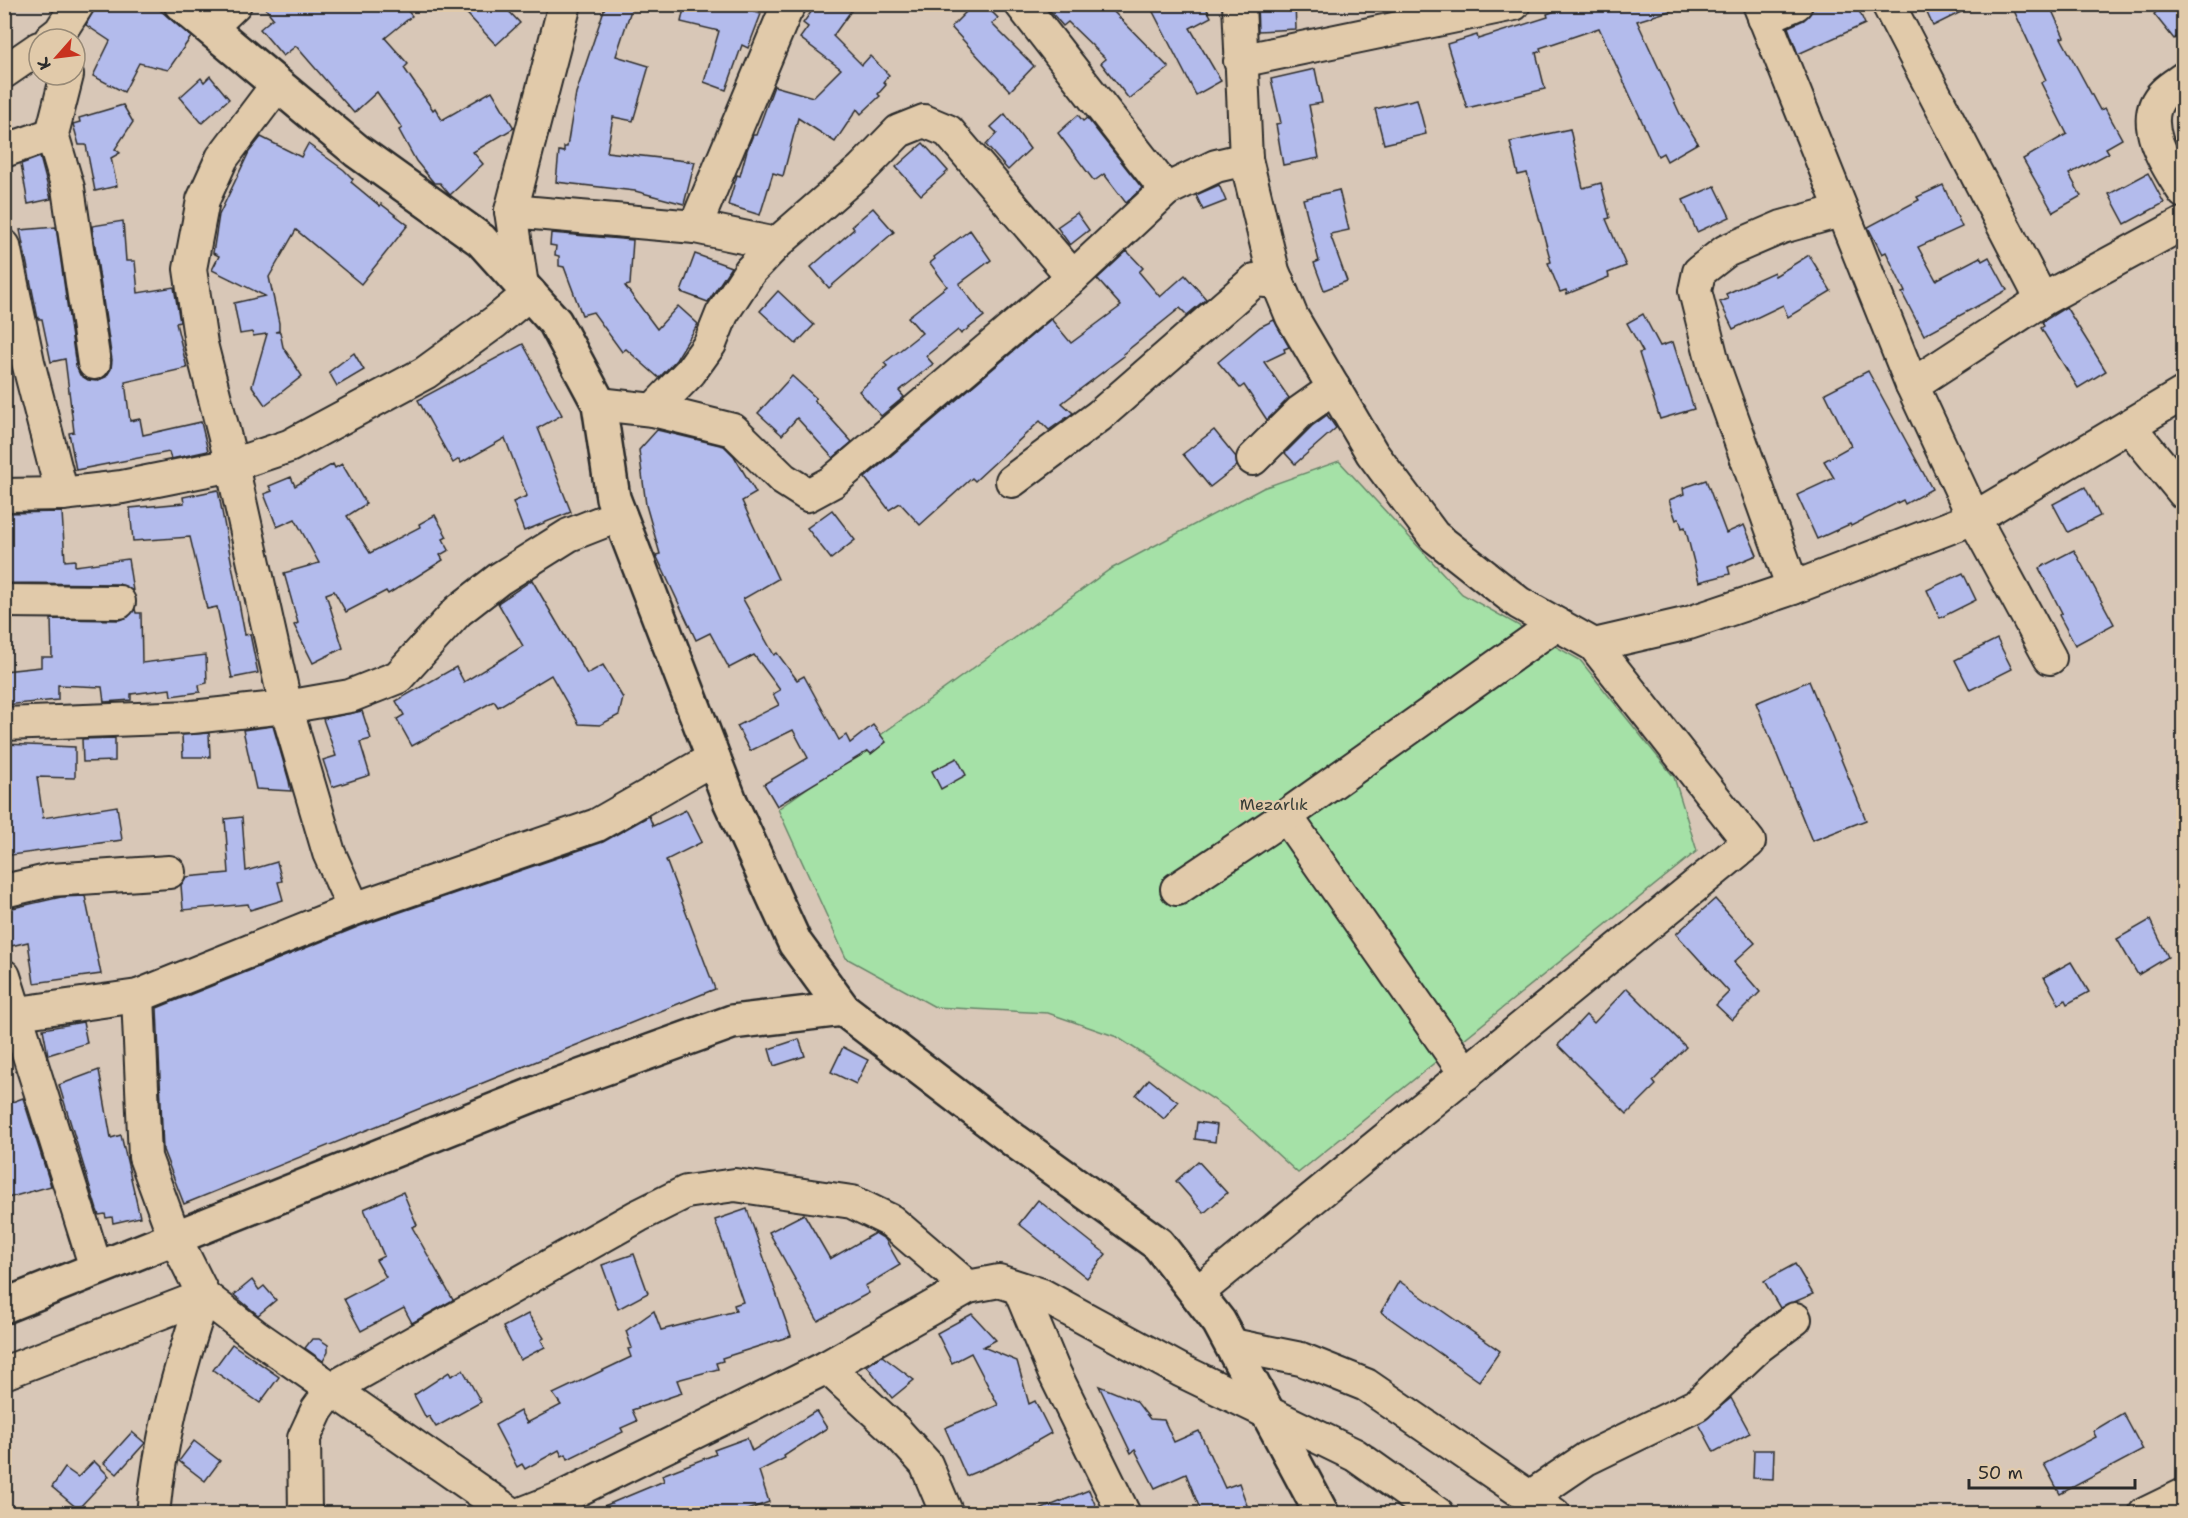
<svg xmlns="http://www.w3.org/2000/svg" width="2188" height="1518" viewBox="0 0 2188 1518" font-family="'Shantell Sans',sans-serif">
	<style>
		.green { fill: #a5e1a7; stroke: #688669; stroke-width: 1.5 }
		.building { fill: #b3bbec; stroke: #2b2b2b; stroke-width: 1.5 }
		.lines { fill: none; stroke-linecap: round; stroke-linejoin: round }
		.minor-casing { stroke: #2b2b2b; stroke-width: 36 }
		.major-casing { stroke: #2b2b2b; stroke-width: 38 }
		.minor { stroke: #e1caaa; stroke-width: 32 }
		.major { stroke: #e1caaa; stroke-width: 33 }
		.labels { text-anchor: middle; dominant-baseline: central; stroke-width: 4.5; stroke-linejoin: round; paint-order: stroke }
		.park-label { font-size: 16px; fill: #373d37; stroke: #e1caaa }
	</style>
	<rect width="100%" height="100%" fill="#d8c7b7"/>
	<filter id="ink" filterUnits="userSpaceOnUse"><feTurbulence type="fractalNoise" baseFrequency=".0167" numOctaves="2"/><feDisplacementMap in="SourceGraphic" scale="12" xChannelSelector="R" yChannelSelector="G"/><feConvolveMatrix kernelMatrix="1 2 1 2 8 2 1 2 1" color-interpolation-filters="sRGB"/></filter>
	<g filter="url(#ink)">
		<path class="green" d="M1339,461L1462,594L1580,660L1674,777L1697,851L1298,1173L1227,1108L1117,1037L1048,1013L935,1007L846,958L778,809L1109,570L1263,488Z"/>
		<g class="building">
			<path d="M96,4H153L191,37L168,70L139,63L124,92L93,76L110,41L86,25Z"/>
			<path d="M262,4H402L412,16L385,38L408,64L404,68L433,110L435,108L442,120L492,91L514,128L473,152L483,164L450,195L440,183H434L416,161L399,130L402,128L377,92L354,113L296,46L283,56L260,29L273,18Z"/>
			<path d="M458,4H502L520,23L496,45Z"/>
			<path d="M606,4H633L616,56L649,66L633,121L613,117L607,152L695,162L684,204L635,191L556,182L559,151L564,152V147H567L576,93Z"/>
			<path d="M685,4H757L754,12L761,14L748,48L742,45L726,90L704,82L719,31L681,22Z"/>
			<path d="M817,4H856L833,36L862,65L870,56L889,75L883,82L886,85L878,94L880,96L861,114L857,109L835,142L798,118L783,176L773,173L760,215L728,205L737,175L740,176L747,150L753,135H756L774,86L813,97L841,69L800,38L808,27L803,23Z"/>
			<path d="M974,4H984L998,18L992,24L1034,66L1010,91L951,27Z"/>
			<path d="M1044,4H1106L1169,68L1129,99L1101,63L1106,59L1068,22L1063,26Z"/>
			<path d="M1149,4H1204L1211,17L1190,28L1221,81L1196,95Z"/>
			<path d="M1257,4H1295L1296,29L1258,31Z"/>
			<path d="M1574,4H1675L1676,9L1637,21L1680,114L1698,143L1667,161L1663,153L1658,156L1599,28L1540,48L1541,51L1536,53L1545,89L1467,108L1447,44L1477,35L1478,39L1548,17L1547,14Z"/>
			<path d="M1823,4H1856L1865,24L1798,54L1788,27L1804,20L1813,9Z"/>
			<path d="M1923,4H1977L1933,26Z"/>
			<path d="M2011,4H2049L2064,37L2061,38L2100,110L2105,108L2122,139L2106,148L2109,153L2069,174L2081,196L2053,212L2023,159L2067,134L2041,83L2046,80Z"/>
			<path d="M2165,4H2184V31L2174,39L2154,14Z"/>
			<path d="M1315,69L1322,103L1309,105L1319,158L1283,165L1276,124L1281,123L1271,79Z"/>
			<path d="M210,76L229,99L202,123L180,97L201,78L204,82Z"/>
			<path d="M1417,99L1426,134L1384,144L1375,109Z"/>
			<path d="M123,105L133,122L115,149L120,153L111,158L117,186L95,191L86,145H79L73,124L80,122L79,118Z"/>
			<path d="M1005,114L1030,149L1008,170L986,145L997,133L991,127Z"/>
			<path d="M1078,115L1083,121L1087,118L1142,188L1126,203L1104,174L1094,181L1058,133Z"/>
			<path d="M1570,129L1583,188L1601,183L1610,218L1606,219L1626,266L1608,273L1609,277L1567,294L1566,290L1560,292L1548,263L1551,262L1527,173L1518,175L1510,142Z"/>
			<path d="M261,137L301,157L308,144L344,170L353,179L351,182L380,206L381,204L408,225L361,284L296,230L269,277L279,323V331L275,332H280L283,347L302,376L265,405L252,386L267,334L253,336L252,332L240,334L234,303L265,296L212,270L219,256L213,253L219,215L249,152Z"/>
			<path d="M923,143L948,171L921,195L896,167Z"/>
			<path d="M40,157L51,199L28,204L21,164Z"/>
			<path d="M2148,173L2164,203L2125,224L2109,194Z"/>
			<path d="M1219,185L1226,201L1203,210L1196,195Z"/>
			<path d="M1943,185L1962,227L1918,247L1936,280L1980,257L1982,261L1989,257L2007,290L1924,335L1902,293L1905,292L1886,252L1882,254L1868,227L1919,200L1917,197Z"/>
			<path d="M1715,186L1730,217L1697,232L1683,200Z"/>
			<path d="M1339,190L1349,230L1330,234L1347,281L1324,290L1314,263L1319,261L1303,199Z"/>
			<path d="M873,208L894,232L829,288L811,267L854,229L852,226Z"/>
			<path d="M1077,213L1089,230L1070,245L1057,227Z"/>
			<path d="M123,221L126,261H135L138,293L174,287L180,322L176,323L187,368L125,382L130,421L140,419L143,435L201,422L208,451L171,459L169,452L76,470L69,433L74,432L65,359L51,362L42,319H38L20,230L56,227L76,366L80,375L88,380L96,381L106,377L111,369L112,360L92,226Z"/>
			<path d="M970,230L991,260L959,284L984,316L961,334L958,330L926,356L933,364L899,391L904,397L881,416L859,391L887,366L884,363L922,333L908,317L947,286L930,263L935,259L934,257Z"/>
			<path d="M551,233L633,240L630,285L625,286L657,329L678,306L698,324L676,360L659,378L626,349L622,352L593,312L582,315L564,267L559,266V256L555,255L556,246L550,245Z"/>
			<path d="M1127,251L1143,268L1139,272L1160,297L1185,275L1206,299L1187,315L1180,308L1123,354L1124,356L1062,403L1073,413L1049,430L1040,421L975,481L972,478L920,525L900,503L889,510L865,478L1051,319L1071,343L1121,306L1097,279Z"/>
			<path d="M695,254L731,267L708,302L681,292Z"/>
			<path d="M1809,255L1831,291L1788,317L1783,305L1733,329L1720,302L1728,299L1726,294L1774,272L1775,276Z"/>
			<path d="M778,291L814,325L796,344L760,311Z"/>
			<path d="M2066,307L2106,371L2078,388L2041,328L2044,326L2042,322Z"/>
			<path d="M1643,314L1660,346L1673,342L1694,409L1660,419L1639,353L1643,352L1627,323Z"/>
			<path d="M1274,320L1289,347L1284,349L1285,352L1264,362L1289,398L1267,420L1244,385L1240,388L1218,362L1260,327Z"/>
			<path d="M523,344L562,415L538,428L571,512L524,531L513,502L527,496L505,438L461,463L459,459L453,463L418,400Z"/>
			<path d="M354,353L364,370L337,386L329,372Z"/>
			<path d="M1868,371L1932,489L1905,504L1903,500L1851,526L1850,524L1817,539L1797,495L1834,478L1824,461L1851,446L1825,393Z"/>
			<path d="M792,376L816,398L814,400L852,442L833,458L797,418L782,435L758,413Z"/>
			<path d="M1327,415L1336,428L1295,464L1285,453L1312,426Z"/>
			<path d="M657,430L724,446L734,456L756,493L742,501L778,579L743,599L774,655L777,653L797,680L804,676L839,740L846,735L850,743L873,725L886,742L871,754L868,751L777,806L764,784L808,758L793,730L750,751L737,726L779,705L773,694L780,690L754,655L729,668L710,633L696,640L656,555L660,554L646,505L639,450Z"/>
			<path d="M1214,430L1236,457L1237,466L1210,487L1183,454Z"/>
			<path d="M333,464L335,468L342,464L366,504L347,516L370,553L420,527L419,524L435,515L447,537L443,539L449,550L440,555L443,560L416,577L388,594L386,591L346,612L334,591L326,594L343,648L313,663L294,625L298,623L284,573L319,563L295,519L277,527L264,494L272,491L269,486L291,477L295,486Z"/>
			<path d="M1706,480L1726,533L1744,525L1757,555L1728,567L1730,574L1699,582L1685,527L1682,528L1679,518L1676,520L1669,500L1684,494L1683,488Z"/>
			<path d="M2085,487L2100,516L2068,532L2053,504Z"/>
			<path d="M218,490L245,635L250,634L258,673L232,678L217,607L207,609L190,537L133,541L130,508L184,503L183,497Z"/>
			<path d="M832,510L855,540L831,559L807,528Z"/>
			<path d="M62,512L65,561L75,560V566L128,559L133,591L119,584L4,583V513Z"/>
			<path d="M2074,550L2114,624L2075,645L2059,615L2062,613L2039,568Z"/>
			<path d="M1963,573L1976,600L1940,618L1927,590Z"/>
			<path d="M532,580L587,674L603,665L623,698L619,715L600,725L579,724L551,675L498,707L494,701L412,746L397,719L404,715L396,701L456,667L464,682L523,646L498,603Z"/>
			<path d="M135,609L136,613H141L142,663L206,655L207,683L199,685L200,692L171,696L170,689L131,694V700L104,702L102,687L58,685V700L4,705V671L41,667V657H52L51,619L119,620L128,617Z"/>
			<path d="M1997,639L2012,669L1970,690L1955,660Z"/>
			<path d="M1809,681L1866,820L1812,841L1756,703Z"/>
			<path d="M362,711L371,739L360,742L370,775L332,787L323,760L336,756L323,719Z"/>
			<path d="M273,726L289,781L291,791L256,789L243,730Z"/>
			<path d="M209,733L210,757H183L182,735Z"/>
			<path d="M115,738V761L83,762L82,739Z"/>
			<path d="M4,744L75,747V778L37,777L43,818L117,806L122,840L4,856Z"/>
			<path d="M957,758L966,775L941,789L932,771Z"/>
			<path d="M686,810L702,842L666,860L715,989L184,1204L163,1150L157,1008L360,926L603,842L649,816L653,826Z"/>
			<path d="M242,817L246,871L277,862L282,881L278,882L283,900L250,910L248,904L183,910L181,885L186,877L229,873L225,819Z"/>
			<path d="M85,896L101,974L34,983L28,942L11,946L4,910L61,897Z"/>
			<path d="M1715,899L1755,943L1734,962L1760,992L1732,1020L1716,1005L1729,992L1676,934Z"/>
			<path d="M2150,920L2168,957L2138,975L2117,939Z"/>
			<path d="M2071,962L2089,992L2067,1004L2065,1000L2059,1004L2044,977Z"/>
			<path d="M1627,988L1686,1047L1653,1081L1656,1085L1627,1114L1558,1045L1586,1015L1594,1023Z"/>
			<path d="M83,1022L87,1043L48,1055L43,1029Z"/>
			<path d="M799,1039L805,1056L774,1066L769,1049Z"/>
			<path d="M843,1047L868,1060L856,1084L831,1072Z"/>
			<path d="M99,1070L111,1138L121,1135L140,1217L113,1223L112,1217L106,1218L105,1214L99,1215L97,1210L59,1085Z"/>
			<path d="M1149,1079L1178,1102L1164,1119L1136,1095Z"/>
			<path d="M23,1098L51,1186L4,1199V1105Z"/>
			<path d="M1197,1122L1217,1125L1215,1142L1195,1139Z"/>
			<path d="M1198,1161L1227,1193L1204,1213L1176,1181Z"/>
			<path d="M403,1192L417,1225L412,1227L453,1300L412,1323L404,1308L361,1331L344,1299L386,1277L376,1260L384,1256L364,1209Z"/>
			<path d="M1038,1200L1106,1254L1087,1278L1019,1224Z"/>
			<path d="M747,1209L791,1336L722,1358L723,1361L716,1363L718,1369L677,1380L682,1393L632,1410L637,1421L621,1428L623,1432L568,1459L566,1454L562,1456L559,1450L525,1469L522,1464L517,1467L495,1425L520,1411L527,1423L561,1405L553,1394L631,1357L628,1349L632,1348L626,1331L654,1311L661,1330L736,1311L734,1305L743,1302L715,1220Z"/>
			<path d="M804,1214L830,1259L875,1233L885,1239L900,1265L865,1286L869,1293L818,1321L769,1232Z"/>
			<path d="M634,1254L648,1293L618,1309L602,1265Z"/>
			<path d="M1795,1264L1813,1294L1780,1308L1764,1281Z"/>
			<path d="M252,1280L259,1290L264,1286L276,1300L258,1315L234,1295Z"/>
			<path d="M1399,1281L1500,1351L1479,1381L1381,1312Z"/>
			<path d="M528,1314L544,1338L541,1340L545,1347L520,1360L503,1327Z"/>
			<path d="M972,1314L996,1340L983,1347L1017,1361L1029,1404L1035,1401L1051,1433L1000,1462L966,1476L945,1428L998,1405L971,1353L952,1363L937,1333Z"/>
			<path d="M312,1339H319L328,1345V1352L323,1361L305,1348Z"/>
			<path d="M232,1344L279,1377L260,1403L213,1370Z"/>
			<path d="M882,1356L914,1380L892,1398L867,1366Z"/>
			<path d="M463,1370L481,1402L436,1427L429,1416L426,1418L414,1395L449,1372L451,1376Z"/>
			<path d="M1099,1386L1136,1401L1150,1419L1164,1420L1174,1442L1199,1431L1225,1488L1239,1483L1248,1508L1234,1514H1202L1186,1474L1155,1488L1135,1450L1131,1453Z"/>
			<path d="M1731,1398L1750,1433L1714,1452L1699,1424Z"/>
			<path d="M816,1411L827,1428L784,1456L785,1458L759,1471L769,1502L736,1514H585L664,1481L662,1475L716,1454L714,1450L747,1438L752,1451Z"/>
			<path d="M2123,1413L2143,1450L2060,1494L2044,1464L2096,1437L2093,1431Z"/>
			<path d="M132,1432L145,1443L117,1474L104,1463Z"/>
			<path d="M194,1441L220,1461L205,1481L179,1461Z"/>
			<path d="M1754,1450H1774L1773,1479L1753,1478Z"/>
			<path d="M94,1461L109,1476L78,1509L52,1487L65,1468L78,1477Z"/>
			<path d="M1089,1490L1099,1514H1033L1032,1513Z"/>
		</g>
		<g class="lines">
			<g class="minor-casing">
				<g id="minor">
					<path d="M1021,4L1166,190"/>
					<path d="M1759,4L1912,385L1974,518L2050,658"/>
					<path d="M1888,4L2042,300"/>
					<path d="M1764,18L1796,4"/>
					<path d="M210,28L235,4"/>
					<path d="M51,39L60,32L78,4"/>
					<path d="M1240,61L1514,4"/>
					<path d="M4,72L39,48"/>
					<path d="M67,75L52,134L68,188L94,363"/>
					<path d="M2184,78C2177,83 2170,87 2164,93C2136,121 2167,166 2184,192"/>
					<path d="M277,85L222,158L203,200L190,269L201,344L232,465L286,707L329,853L354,909"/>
					<path d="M4,151L52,134"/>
					<path d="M511,211L695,227L776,244L862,169L899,131L924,121L948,131L1073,277"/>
					<path d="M695,227L785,12L790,4"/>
					<path d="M4,246L28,362L62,494"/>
					<path d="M522,286L511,211L565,4"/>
					<path d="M1912,385L2042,300L2184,223"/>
					<path d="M599,404L653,410L733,430L783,479L808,495L832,482L1073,277L1166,190L1216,166L1246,159"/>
					<path d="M653,410L690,372L710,344L722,314L750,271L776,244"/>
					<path d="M2129,426L2184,493"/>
					<path d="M1253,459L1300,412L1334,388"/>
					<path d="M1012,481L1099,416L1255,280L1278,282"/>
					<path d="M4,495L62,494L122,487L232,465L289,446L425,373L495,322L530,293"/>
					<path d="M1793,588L1714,367L1695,291L1699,272L1726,251L1782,227L1840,211"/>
					<path d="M4,601L119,602"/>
					<path d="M1594,645L1689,623L1793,588L1974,518L2184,393"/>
					<path d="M4,724L192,717L286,707L350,696L398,677L458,611L499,579L569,535L620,515"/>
					<path d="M1286,816L1466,1074"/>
					<path d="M1177,889L1286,816L1556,624"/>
					<path d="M4,891L51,880L169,872"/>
					<path d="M4,976L96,1268"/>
					<path d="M138,996L145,1157L174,1236L204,1296L256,1336L512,1514"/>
					<path d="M4,1015L138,996L354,909L597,825L714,758"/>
					<path d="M1019,1288L1054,1372L1124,1514"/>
					<path d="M1197,1293L1749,842L1594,645L1519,603L1434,536L1372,453L1292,317L1273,271L1246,159L1239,4"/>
					<path d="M1232,1345L1301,1359L1366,1385L1554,1514"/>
					<path d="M827,1367L895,1430L926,1464L947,1514"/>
					<path d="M4,1373L204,1296"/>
					<path d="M1530,1497L1586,1459L1697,1405L1759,1346L1795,1319"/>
					<path d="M153,1514C160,1438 179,1367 204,1296"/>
					<path d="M305,1514L304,1438L317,1410L333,1388L638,1216L686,1192L735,1185L852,1202L891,1221L968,1287"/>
					<path d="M521,1514L559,1499L827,1367L968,1287L999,1281L1042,1295L1180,1370L1355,1455L1438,1514"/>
					<path d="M2145,1514L2184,1495"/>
				</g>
			</g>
			<g class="major-casing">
				<g id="major">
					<path d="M181,4L357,151L481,240L555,322L599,404L613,498L730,801L795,943L843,1009L1015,1141L1158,1244L1219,1322L1322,1514"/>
					<path d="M4,1306L555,1086L732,1022L843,1009"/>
				</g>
			</g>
			<use href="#minor" class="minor"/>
			<use href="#major" class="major"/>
		</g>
	</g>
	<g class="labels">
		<g class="park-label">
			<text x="1274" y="804">Mezarlık</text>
		</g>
	</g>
	<rect width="2188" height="1518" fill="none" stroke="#e1caaa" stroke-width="24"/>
	<rect x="12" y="12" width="2164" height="1494" fill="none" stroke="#2b2b2b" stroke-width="2" filter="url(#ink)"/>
	<g transform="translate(57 57) rotate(242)"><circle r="28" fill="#e1caaa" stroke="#988a77" stroke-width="1.5"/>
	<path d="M0-4.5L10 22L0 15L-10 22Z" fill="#c8321e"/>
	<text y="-9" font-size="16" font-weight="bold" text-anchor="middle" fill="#2b2b2b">K</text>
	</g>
	<path d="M1969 1479v9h166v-9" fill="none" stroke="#2b2b2b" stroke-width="3"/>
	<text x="1978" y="1479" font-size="18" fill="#2b2b2b" stroke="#e1caaa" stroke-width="4.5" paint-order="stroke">50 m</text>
</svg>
